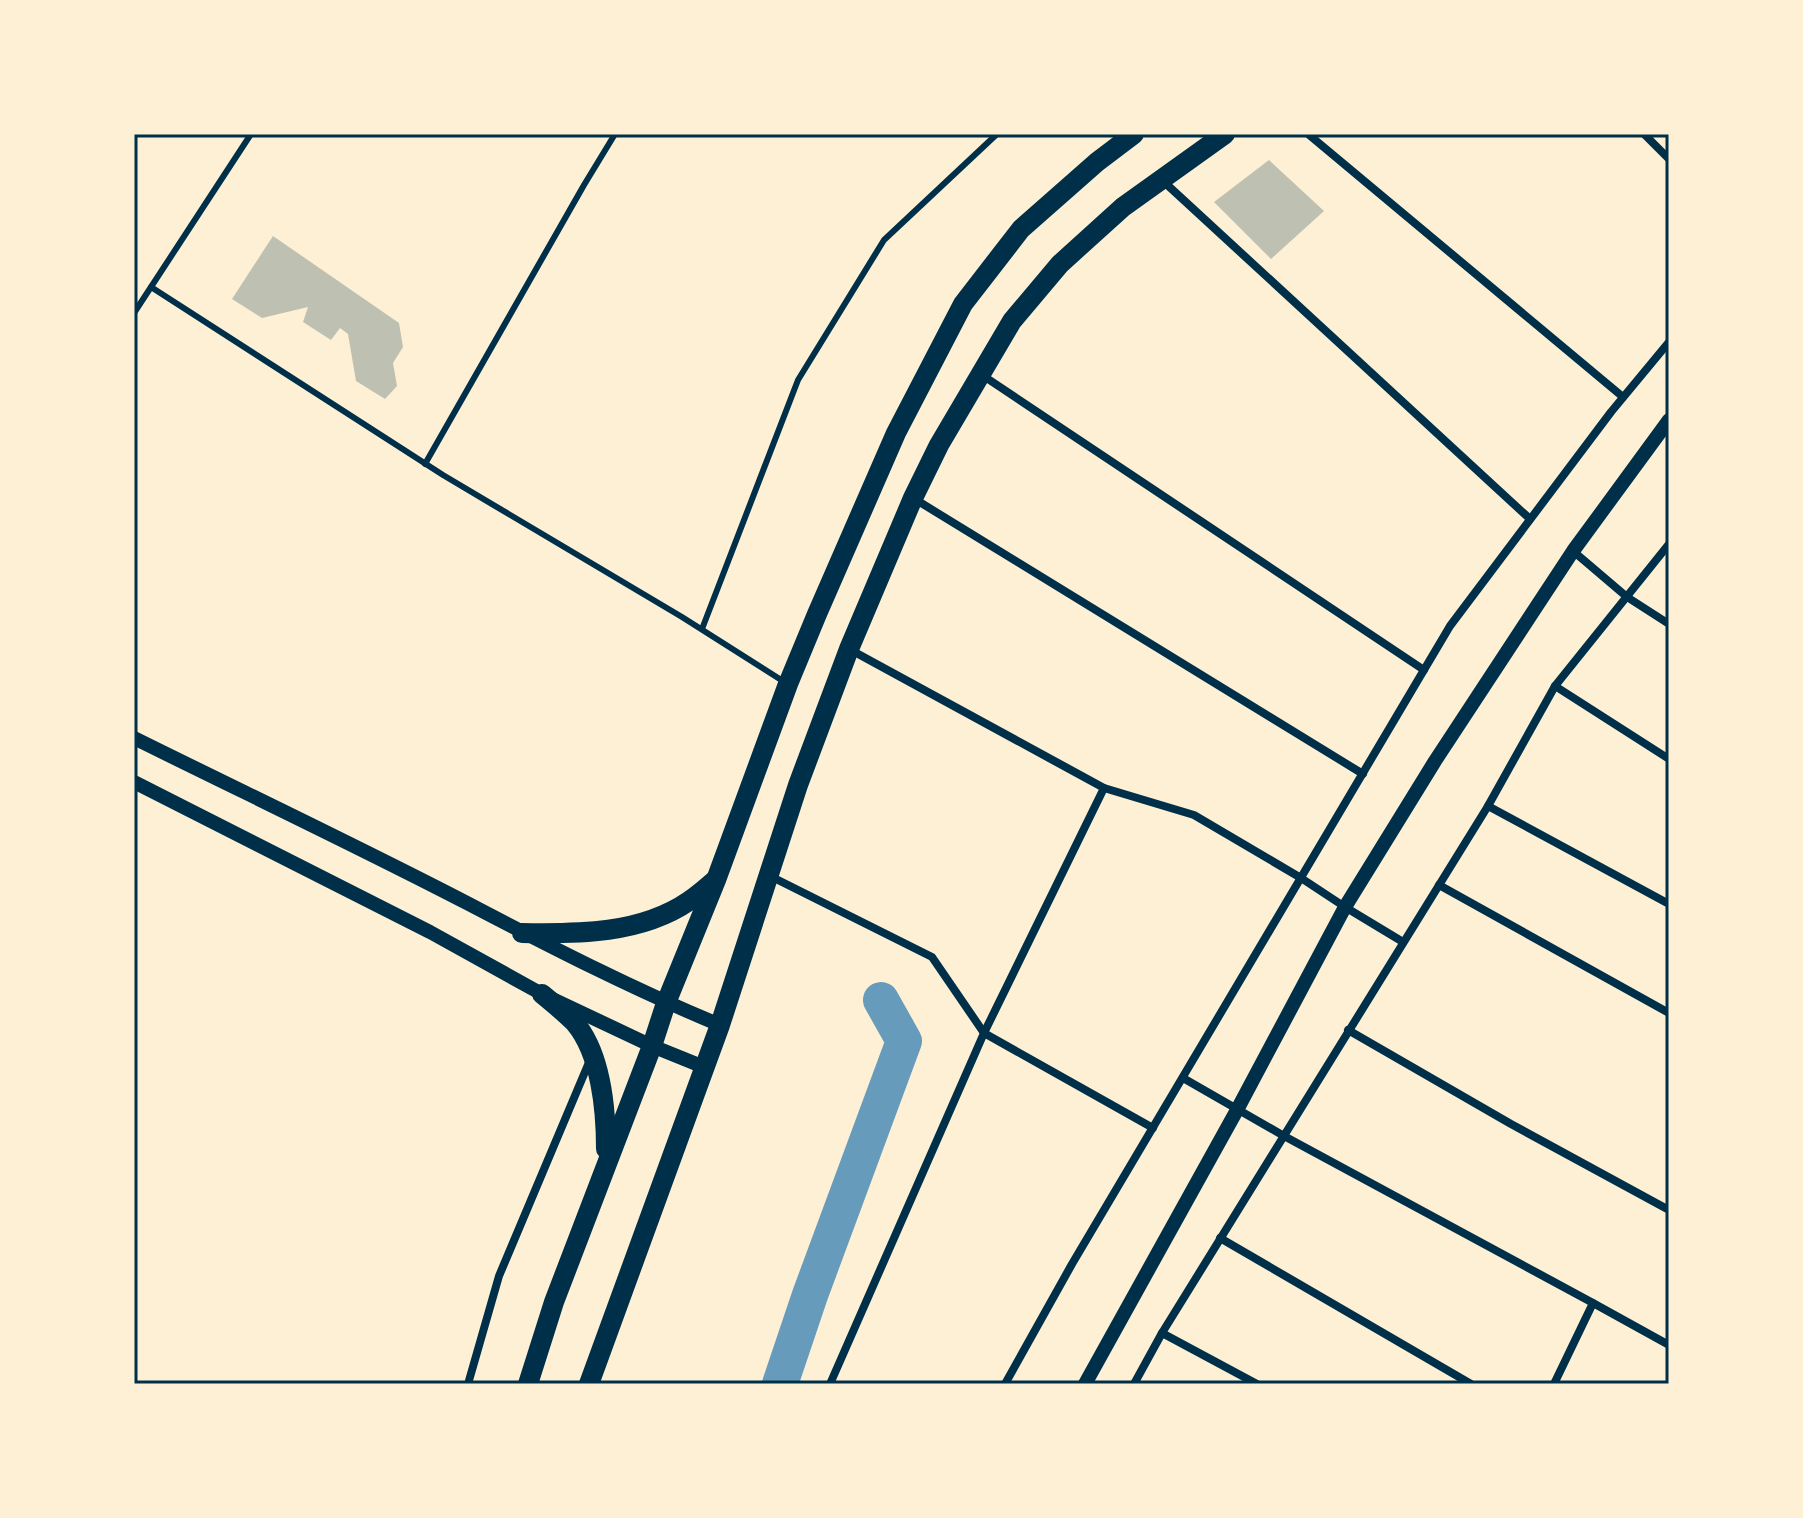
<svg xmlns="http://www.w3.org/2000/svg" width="1803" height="1518" viewBox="0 0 1803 1518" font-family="'IBM Plex Sans',sans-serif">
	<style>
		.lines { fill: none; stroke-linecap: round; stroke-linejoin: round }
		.canal { stroke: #669bbc; stroke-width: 36 }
		.building { fill: #bec0b2 }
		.service { stroke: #003049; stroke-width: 6 }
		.minor { stroke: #003049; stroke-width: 8 }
		.tertiary { stroke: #003049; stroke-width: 14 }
		.primary { stroke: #003049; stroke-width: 20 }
		.neatline { fill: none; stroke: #003049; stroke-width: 3 }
	</style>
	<rect width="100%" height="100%" fill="#fdf0d5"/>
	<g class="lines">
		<path class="canal" d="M780,1384L810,1295L904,1041L881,1000"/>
	</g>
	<g class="building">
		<path d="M1269,160L1324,211L1271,259L1214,202Z"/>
		<path d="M273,236L399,323L403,347L393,363L397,386L385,399L356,381L348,334L340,328L331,340L303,322L308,307L262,318L232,299Z"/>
	</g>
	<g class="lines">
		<g class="service">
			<path d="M151,287L443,475L682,617L786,683"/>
			<path d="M134,313L251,134"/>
			<path d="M425,464L584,185L615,134"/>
			<path d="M702,629L798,380L884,240L997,134"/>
		</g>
		<g class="minor">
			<path d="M1308,134L1623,397"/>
			<path d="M1644,134L1669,159"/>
			<path d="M1163,181L1530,519"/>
			<path d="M982,375L1424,670"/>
			<path d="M913,498L1363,774"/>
			<path d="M1573,551L1627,597L1669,624"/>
			<path d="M1555,686L1669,759"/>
			<path d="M1104,788L1194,815L1301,878L1345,907L1403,942"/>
			<path d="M1488,806L1669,904"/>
			<path d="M770,876L932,957L984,1033L1153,1128"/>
			<path d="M1439,885L1669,1013"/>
			<path d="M1348,1030L1511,1124L1669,1210"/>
			<path d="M1183,1078L1284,1136L1593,1303"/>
			<path d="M1220,1238L1471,1384"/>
			<path d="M1162,1333L1257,1384"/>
			<path d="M468,1384L499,1276L590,1060"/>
			<path d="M830,1384L984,1033L1104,788L849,649"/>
			<path d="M1005,1384L1072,1264L1450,626L1611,412L1669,342"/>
			<path d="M1134,1384L1162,1333L1488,806L1555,686L1669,544"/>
			<path d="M1554,1384L1593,1303L1669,1345"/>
		</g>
		<g class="tertiary">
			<path d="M134,738C245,793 357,846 467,903C551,947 633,989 720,1025"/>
			<path d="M134,782L430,932L542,994L652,1046L704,1067"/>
			<path d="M1085,1384L1237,1110L1345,907L1435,761L1573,551L1669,420"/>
		</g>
		<g class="primary">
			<path d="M522,933C578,934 641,934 689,901C698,895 706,888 714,881"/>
			<path d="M542,994C553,1003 565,1013 575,1023C601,1054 606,1110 606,1149"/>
			<path d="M528,1384L554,1302L652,1046L666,1003L716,880L788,684L817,614L896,433L963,304L1021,229L1097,162L1134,134"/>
			<path d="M589,1384L720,1025L798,785L849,649L913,498L939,445L1012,321L1060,264L1123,207L1225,134"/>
		</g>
	</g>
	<rect width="1803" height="1518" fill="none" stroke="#fdf0d5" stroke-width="272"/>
	<rect x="136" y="136" width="1531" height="1246" class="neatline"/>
</svg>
